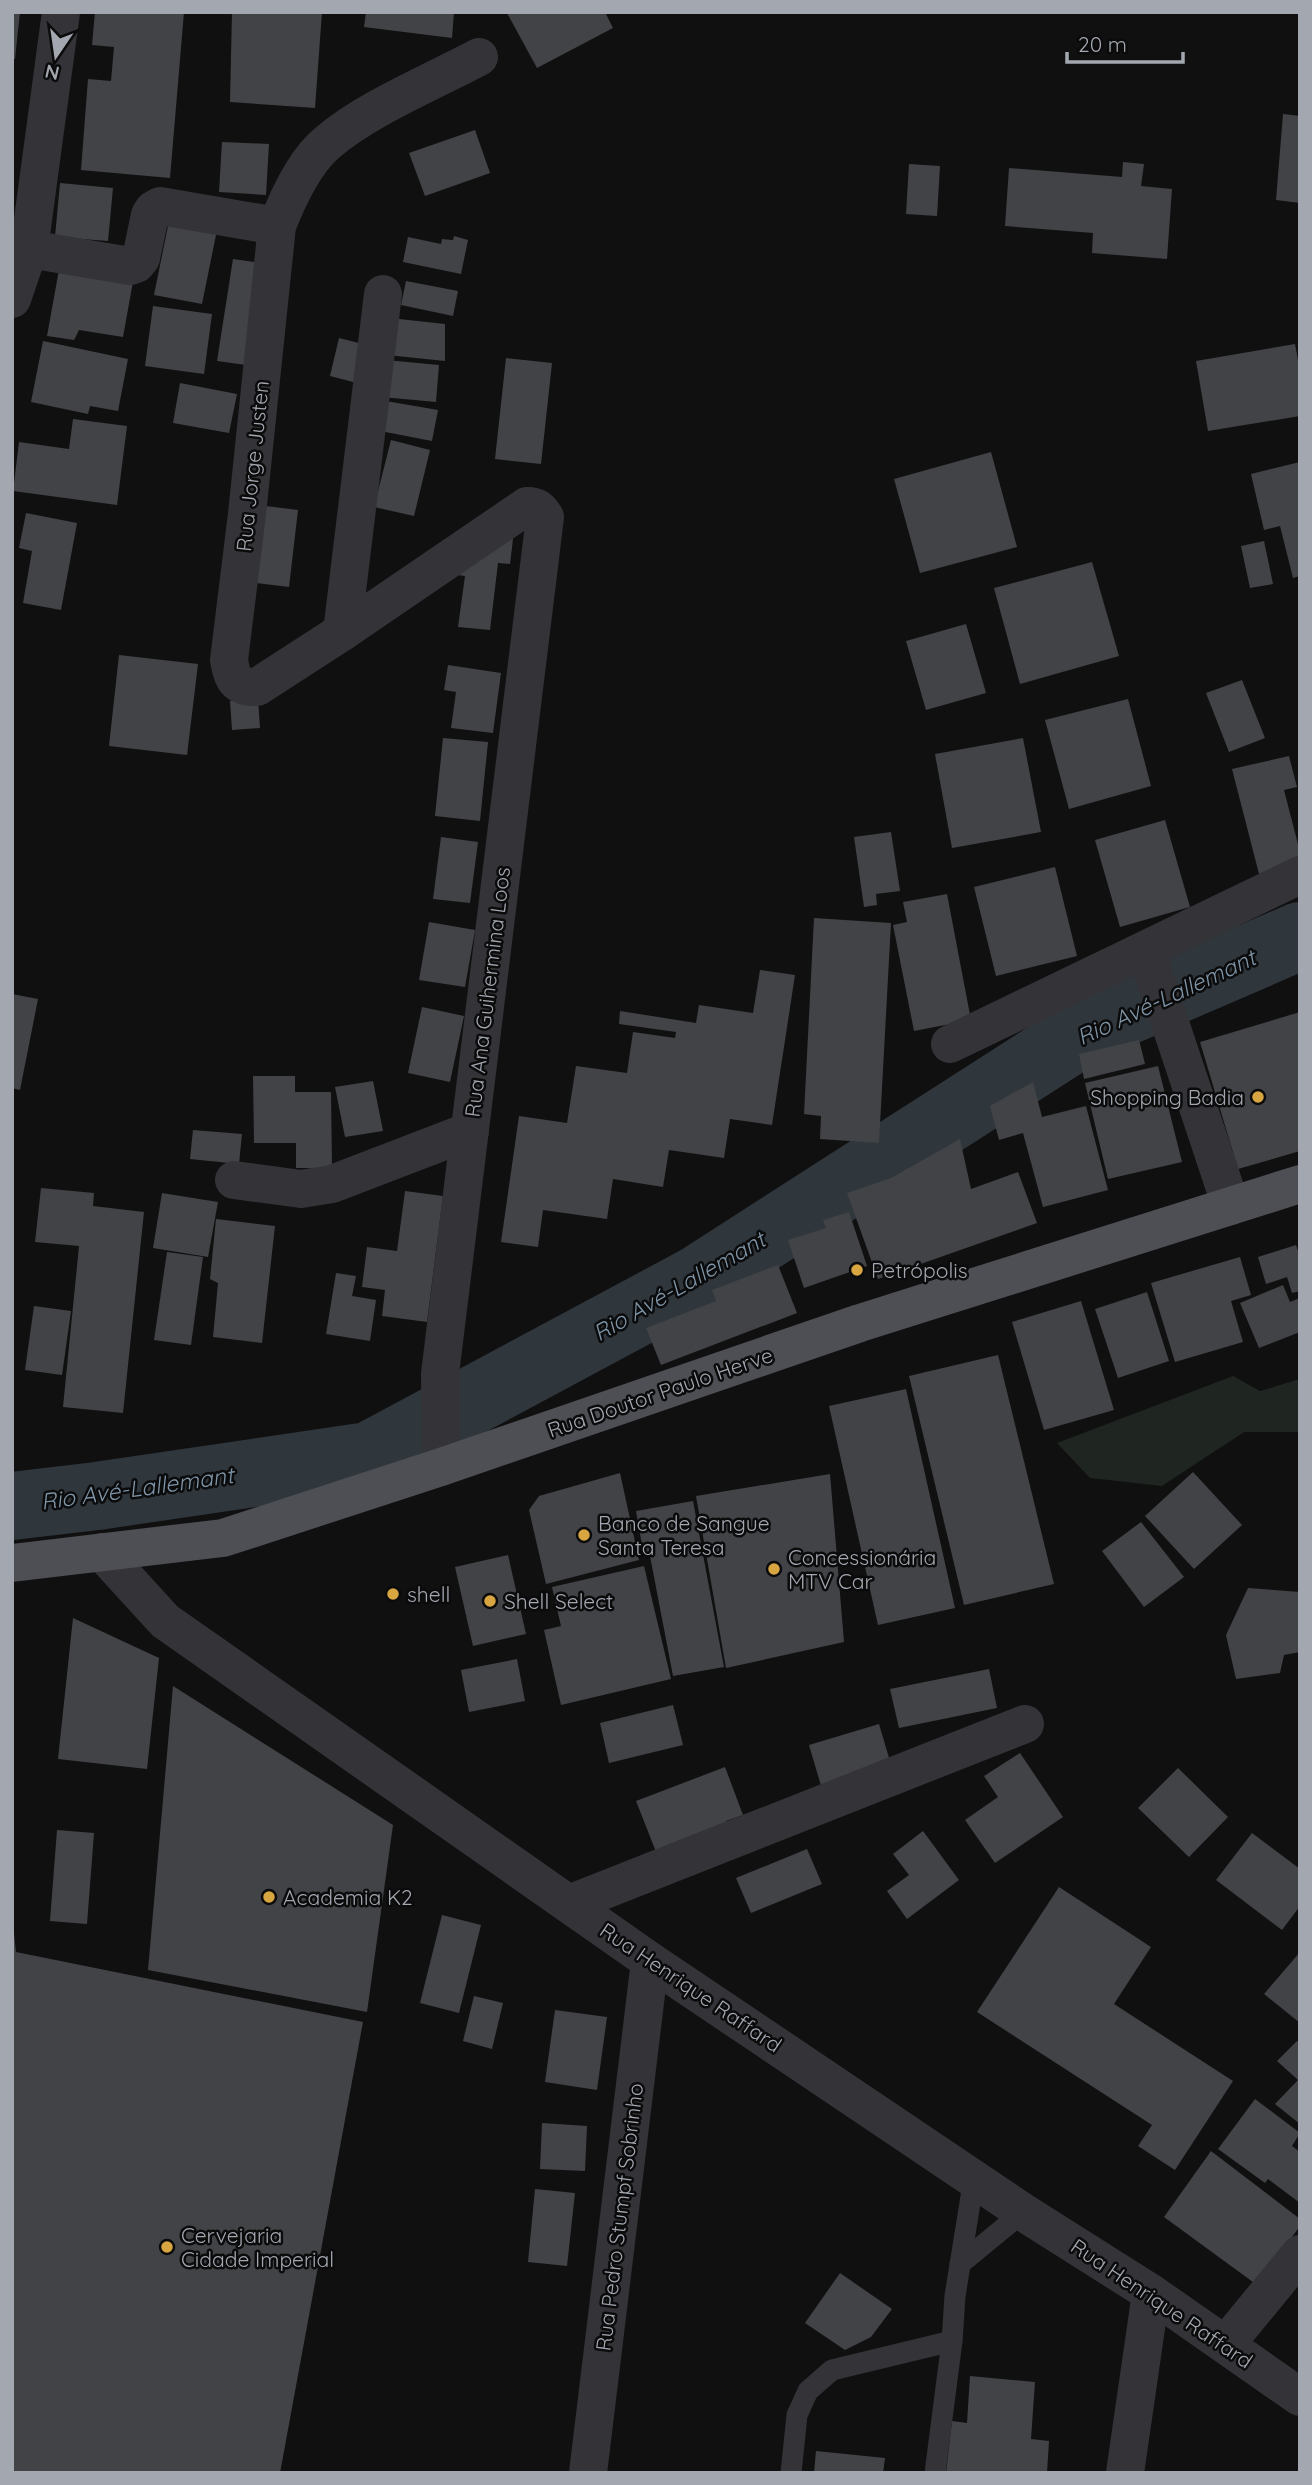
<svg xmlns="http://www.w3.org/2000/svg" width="1312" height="2485" viewBox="0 0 1312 2485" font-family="Quicksand,sans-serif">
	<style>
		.green { fill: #1f2520 }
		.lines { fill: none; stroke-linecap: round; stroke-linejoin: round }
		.river { stroke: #2f363c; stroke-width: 68 }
		.building { fill: #424346 }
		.lane { stroke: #343438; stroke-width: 21 }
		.street { stroke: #343438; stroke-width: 38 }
		.primary { stroke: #4e4f54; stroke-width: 38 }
		.poi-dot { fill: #d8a641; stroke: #0b0b0c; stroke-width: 2.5 }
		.labels { text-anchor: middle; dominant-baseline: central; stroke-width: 5; stroke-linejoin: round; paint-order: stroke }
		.street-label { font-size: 21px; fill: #a3a7b0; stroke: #0b0b0c }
		.poi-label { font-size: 21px; fill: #a3a7b0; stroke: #0b0b0c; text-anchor: start }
		.water-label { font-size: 23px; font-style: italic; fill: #7e94a7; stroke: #0b0b0c }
	</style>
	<rect width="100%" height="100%" fill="#101011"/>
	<path class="green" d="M1233,1376L1260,1391L1300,1379V1432H1244L1162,1486L1090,1478L1057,1443Z"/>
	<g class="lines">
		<path class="river" d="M12,1506L97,1496L369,1456L697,1280L1094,1025L1300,936"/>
	</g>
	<g class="building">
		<path d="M12,12H20L15,59H12Z"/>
		<path d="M95,12H184L170,178L81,170L88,79L111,81L114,47L92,45Z"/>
		<path d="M232,12H322L315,108L230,102Z"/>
		<path d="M366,12H454L452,38L364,27Z"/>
		<path d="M509,12H605L613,28L537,68L507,13Z"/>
		<path d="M1283,114L1300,116V203L1276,200Z"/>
		<path d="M475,130L490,173L425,196L409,153Z"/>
		<path d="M222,142L269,144L266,195L219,192Z"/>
		<path d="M1123,162L1144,164L1141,186L1172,189L1167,259L1092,253L1093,233L1005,226L1009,168L1122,177Z"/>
		<path d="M909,164L940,166L937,216L906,214Z"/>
		<path d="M60,183L113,188L108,241L55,237Z"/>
		<path d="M170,216L218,225L202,304L154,295Z"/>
		<path d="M454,236L468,240L461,274L403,262L408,237L441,244L442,239L453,240Z"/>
		<path d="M233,259L261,263L246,365L217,361Z"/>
		<path d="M60,264L134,276L123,337L79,330L74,340L47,336Z"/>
		<path d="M406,281L458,291L453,316L401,305Z"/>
		<path d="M153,306L212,314L204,374L145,366Z"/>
		<path d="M390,318L445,324V361L387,355Z"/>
		<path d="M339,338L367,345L357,383L330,376Z"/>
		<path d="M43,341L128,359L118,411L90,406L88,414L31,402Z"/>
		<path d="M1295,344L1300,371V416L1208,431L1196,361Z"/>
		<path d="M506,358L552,363L541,464L495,459Z"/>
		<path d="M386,360L439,365L436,402L382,397Z"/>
		<path d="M180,383L237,394L229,433L173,423Z"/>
		<path d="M380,400L438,410L432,441L375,430Z"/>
		<path d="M73,419L127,426L117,505L13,491L19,442L69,449Z"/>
		<path d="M391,440L430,450L414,516L374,507Z"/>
		<path d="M991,452L1017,547L920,573L894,479Z"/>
		<path d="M1300,462V576L1293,578L1280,526L1264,530L1251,474Z"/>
		<path d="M258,505L298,510L289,587L249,582Z"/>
		<path d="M26,513L77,523L61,610L23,603L32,551L19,548Z"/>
		<path d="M501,538L513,539L510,564L498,563L490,630L458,627L465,576L451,574Z"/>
		<path d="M1264,541L1273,584L1250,588L1241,546Z"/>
		<path d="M1092,562L1119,656L1020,684L994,588Z"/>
		<path d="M966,624L986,693L926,710L906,641Z"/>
		<path d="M119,655L198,664L187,755L109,746Z"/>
		<path d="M448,665L501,673L493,733L451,728L456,692L444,690Z"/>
		<path d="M1242,680L1265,738L1229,752L1206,693Z"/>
		<path d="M258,699L260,728L232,730L230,701Z"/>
		<path d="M1128,699L1151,786L1069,809L1045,720Z"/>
		<path d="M443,738L488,742L480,821L435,816Z"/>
		<path d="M1023,738L1041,832L952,848L935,754Z"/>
		<path d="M1289,756L1297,787L1284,790L1300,852V864L1259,874L1232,769Z"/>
		<path d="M1165,820L1190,907L1120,927L1095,840Z"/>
		<path d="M891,832L900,891L876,894L877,905L864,907L854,837Z"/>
		<path d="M441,837L478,842L470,903L433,899Z"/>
		<path d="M1055,867L1077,956L996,976L974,887Z"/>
		<path d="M947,894L971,1020L914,1031L893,925L907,922L903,902Z"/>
		<path d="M814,918L891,923L879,1143L820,1139L821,1116L804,1114Z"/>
		<path d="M429,922L475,930L465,987L419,980Z"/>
		<path d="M760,970L795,975L772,1125L730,1119L724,1158L669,1150L663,1187L613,1179L607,1219L543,1210L538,1247L501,1242L519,1116L567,1123L576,1066L627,1073L633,1032L675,1038L676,1032L619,1024L620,1011L696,1023L699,1005L753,1013Z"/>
		<path d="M12,994L38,999L20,1090L12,1088Z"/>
		<path d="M422,1007L464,1016L450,1082L408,1073Z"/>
		<path d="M1300,1012V1151L1238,1169L1200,1042Z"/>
		<path d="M1139,1040L1145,1064L1084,1079L1079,1054Z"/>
		<path d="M1158,1066L1182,1162L1108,1179L1085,1083Z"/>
		<path d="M253,1076H295V1092H331L332,1168H296V1143H254Z"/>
		<path d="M373,1081L383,1131L345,1137L335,1087Z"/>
		<path d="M1033,1082L1042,1117L1086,1106L1108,1190L1043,1207L1023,1133L999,1140L990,1106Z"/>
		<path d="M193,1130L242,1134L239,1164L190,1159Z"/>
		<path d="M960,1139L971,1189L1018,1172L1037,1223L878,1279L847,1193L891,1178Z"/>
		<path d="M41,1188L94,1193L93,1206L144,1212L123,1413L63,1407L79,1246L35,1242Z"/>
		<path d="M405,1191L443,1196L427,1322L382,1316L385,1290L362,1287L367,1247L397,1251Z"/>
		<path d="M162,1193L218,1202L208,1257L153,1248Z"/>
		<path d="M849,1212L867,1266L804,1288L788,1240L826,1228L823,1220Z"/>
		<path d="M216,1219L275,1226L262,1343L213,1337L218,1283L210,1279Z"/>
		<path d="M1296,1245L1300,1257V1291L1292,1293L1287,1277L1266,1284L1258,1257Z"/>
		<path d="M167,1252L203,1257L191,1345L154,1340Z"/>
		<path d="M1240,1257L1251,1295L1231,1301L1243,1342L1175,1362L1151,1283Z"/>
		<path d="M778,1265L797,1313L661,1365L646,1328L716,1301L712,1290Z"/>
		<path d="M336,1273L356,1276L352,1296L376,1300L370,1341L326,1334Z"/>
		<path d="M1283,1285L1290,1302L1300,1298V1332L1259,1348L1240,1303Z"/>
		<path d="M1147,1292L1169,1361L1118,1378L1095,1309Z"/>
		<path d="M1081,1301L1114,1410L1044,1430L1012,1322Z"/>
		<path d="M34,1306L71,1311L62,1375L25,1370Z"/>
		<path d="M998,1355L1054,1584L964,1605L909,1376Z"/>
		<path d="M906,1389L955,1608L878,1625L829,1406Z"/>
		<path d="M1193,1472L1242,1525L1194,1569L1145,1516Z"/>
		<path d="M620,1473L639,1560L546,1584L529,1510L539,1496Z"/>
		<path d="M830,1474L844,1642L726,1668L696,1496Z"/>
		<path d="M693,1501L724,1667L673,1676L650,1556L644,1557L636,1511Z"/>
		<path d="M1141,1522L1184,1577L1144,1607L1102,1551Z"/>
		<path d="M508,1555L526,1634L473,1646L455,1567Z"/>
		<path d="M644,1566L671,1679L561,1705L544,1630L561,1626L552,1587Z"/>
		<path d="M1248,1588L1300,1592V1652L1284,1655L1280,1673L1236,1679L1226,1635Z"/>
		<path d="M73,1618L159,1658L147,1769L58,1759Z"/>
		<path d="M517,1659L525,1701L469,1712L461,1670Z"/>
		<path d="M989,1669L997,1708L899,1728L890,1689Z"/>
		<path d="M173,1686L393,1825L367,2012L148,1970Z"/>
		<path d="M673,1705L683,1745L609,1763L600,1723Z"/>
		<path d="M879,1724L892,1768L822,1789L809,1745Z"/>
		<path d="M1020,1753L1063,1817L995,1863L965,1820L998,1797L984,1776Z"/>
		<path d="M725,1767L743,1815L726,1821L731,1834L660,1862L636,1801Z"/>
		<path d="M1178,1768L1228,1817L1189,1857L1138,1808Z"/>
		<path d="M57,1830L94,1833L87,1924L50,1921Z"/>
		<path d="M923,1831L959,1880L907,1919L887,1891L909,1875L893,1854Z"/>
		<path d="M1252,1833L1300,1869V1906L1282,1930L1216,1880Z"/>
		<path d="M807,1849L822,1884L751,1913L736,1878Z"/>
		<path d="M1059,1887L1151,1947L1114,2004L1233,2081L1175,2170L1138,2146L1152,2125L977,2012Z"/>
		<path d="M442,1915L481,1925L459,2013L420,2003Z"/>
		<path d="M12,1933H14L16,1952L363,2022L280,2473H12Z"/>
		<path d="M1300,1952V2023L1264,1994Z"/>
		<path d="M474,1996L503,2003L492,2049L463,2041Z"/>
		<path d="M555,2010L607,2017L597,2090L545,2082Z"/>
		<path d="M1297,2041L1300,2043V2124L1275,2104L1298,2080L1277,2061Z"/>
		<path d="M1255,2099L1300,2133L1292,2146L1300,2152V2203L1268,2179L1265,2183L1218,2149Z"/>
		<path d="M542,2123L587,2126L585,2171L540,2169Z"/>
		<path d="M1211,2151L1300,2219V2226L1257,2285L1164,2217Z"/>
		<path d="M535,2189L575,2193L567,2266L528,2262Z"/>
		<path d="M840,2273L892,2309L871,2337L845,2350L805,2323Z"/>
		<path d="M970,2376L1035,2382L1031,2439L1049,2441L1047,2473H946L952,2421L967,2423Z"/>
		<path d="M816,2451L885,2458L883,2473H814Z"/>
	</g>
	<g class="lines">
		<g class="lane">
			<path d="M960,2264L1023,2212"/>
			<path d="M791,2473L797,2415L808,2391L832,2370L952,2341"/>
			<path d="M935,2473L952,2341L955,2296L974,2178"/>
		</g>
		<g class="street">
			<path d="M29,249L130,266L136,264L141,258L150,215L153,210L160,206L277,226"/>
			<path d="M12,299L29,249L61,12"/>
			<path d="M342,632L383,294"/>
			<path d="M1148,949L1153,972L1231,1206"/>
			<path d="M950,1044L1300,875"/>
			<path d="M234,1180L301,1189L332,1184L470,1131"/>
			<path d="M441,1467L440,1374L545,517C540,509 537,506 527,506L342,632L257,687C236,688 232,679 229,660L247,514L277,226C287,200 305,161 327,143C366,109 432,82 479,57"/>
			<path d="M102,1552L165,1621L650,1961L1023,2212L1151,2293L1300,2397"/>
			<path d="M569,1904L1025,1724"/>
			<path d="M1226,2344L1300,2254"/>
			<path d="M588,2473L650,1961"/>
			<path d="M1125,2473L1151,2293"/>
		</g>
		<path class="primary" d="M12,1563L223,1538L441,1467L860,1323L1300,1184"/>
	</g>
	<g class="poi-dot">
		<circle cx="1258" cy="1097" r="7"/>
		<circle cx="857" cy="1270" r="7"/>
		<circle cx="584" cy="1535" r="7"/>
		<circle cx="774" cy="1569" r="7"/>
		<circle cx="393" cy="1594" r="7"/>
		<circle cx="490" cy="1601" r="7"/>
		<circle cx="269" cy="1897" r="7"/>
		<circle cx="167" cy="2247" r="7"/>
	</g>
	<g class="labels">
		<g class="street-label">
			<text transform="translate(252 466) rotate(-84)">Rua Jorge Justen</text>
			<text transform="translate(487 992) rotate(-83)">Rua Ana Guihermina Loos</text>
			<text transform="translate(660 1392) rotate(-19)">Rua Doutor Paulo Herve</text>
			<text transform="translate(691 1987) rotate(34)">Rua Henrique Raffard</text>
			<text transform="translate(619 2217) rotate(-83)">Rua Pedro Stumpf Sobrinho</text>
			<text transform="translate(1162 2303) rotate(34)">Rua Henrique Raffard</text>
		</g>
		<g class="poi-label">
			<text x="1244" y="1097" text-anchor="end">Shopping Badia</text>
			<text x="871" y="1270">Petrópolis</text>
			<text x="598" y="1523">Banco de Sangue<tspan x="598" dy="24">Santa Teresa</tspan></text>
			<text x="788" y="1557">Concessionária<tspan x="788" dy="24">MTV Car</tspan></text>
			<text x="407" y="1594">shell</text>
			<text x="504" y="1601">Shell Select</text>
			<text x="283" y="1897">Academia K2</text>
			<text x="181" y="2235">Cervejaria<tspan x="181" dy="24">Cidade Imperial</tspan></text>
		</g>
		<g class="water-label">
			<text transform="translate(1166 997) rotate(-25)">Rio Avé‐Lallemant</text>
			<text transform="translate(679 1286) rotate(-30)">Rio Avé‐Lallemant</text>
			<text transform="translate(137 1488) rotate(-8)">Rio Avé‐Lallemant</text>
		</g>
	</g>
	<rect width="1312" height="2485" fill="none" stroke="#a3a7b0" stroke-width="28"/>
	<g transform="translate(56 56) rotate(193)" stroke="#0b0b0c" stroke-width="5" paint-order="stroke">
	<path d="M0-5L12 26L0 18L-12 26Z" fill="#a3a7b0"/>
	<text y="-10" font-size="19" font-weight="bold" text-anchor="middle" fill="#a3a7b0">N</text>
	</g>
	<path d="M1067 52v10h116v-10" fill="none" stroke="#a3a7b0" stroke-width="3.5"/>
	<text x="1078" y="52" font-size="21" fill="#a3a7b0" stroke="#0b0b0c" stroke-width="5" paint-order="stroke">20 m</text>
</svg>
